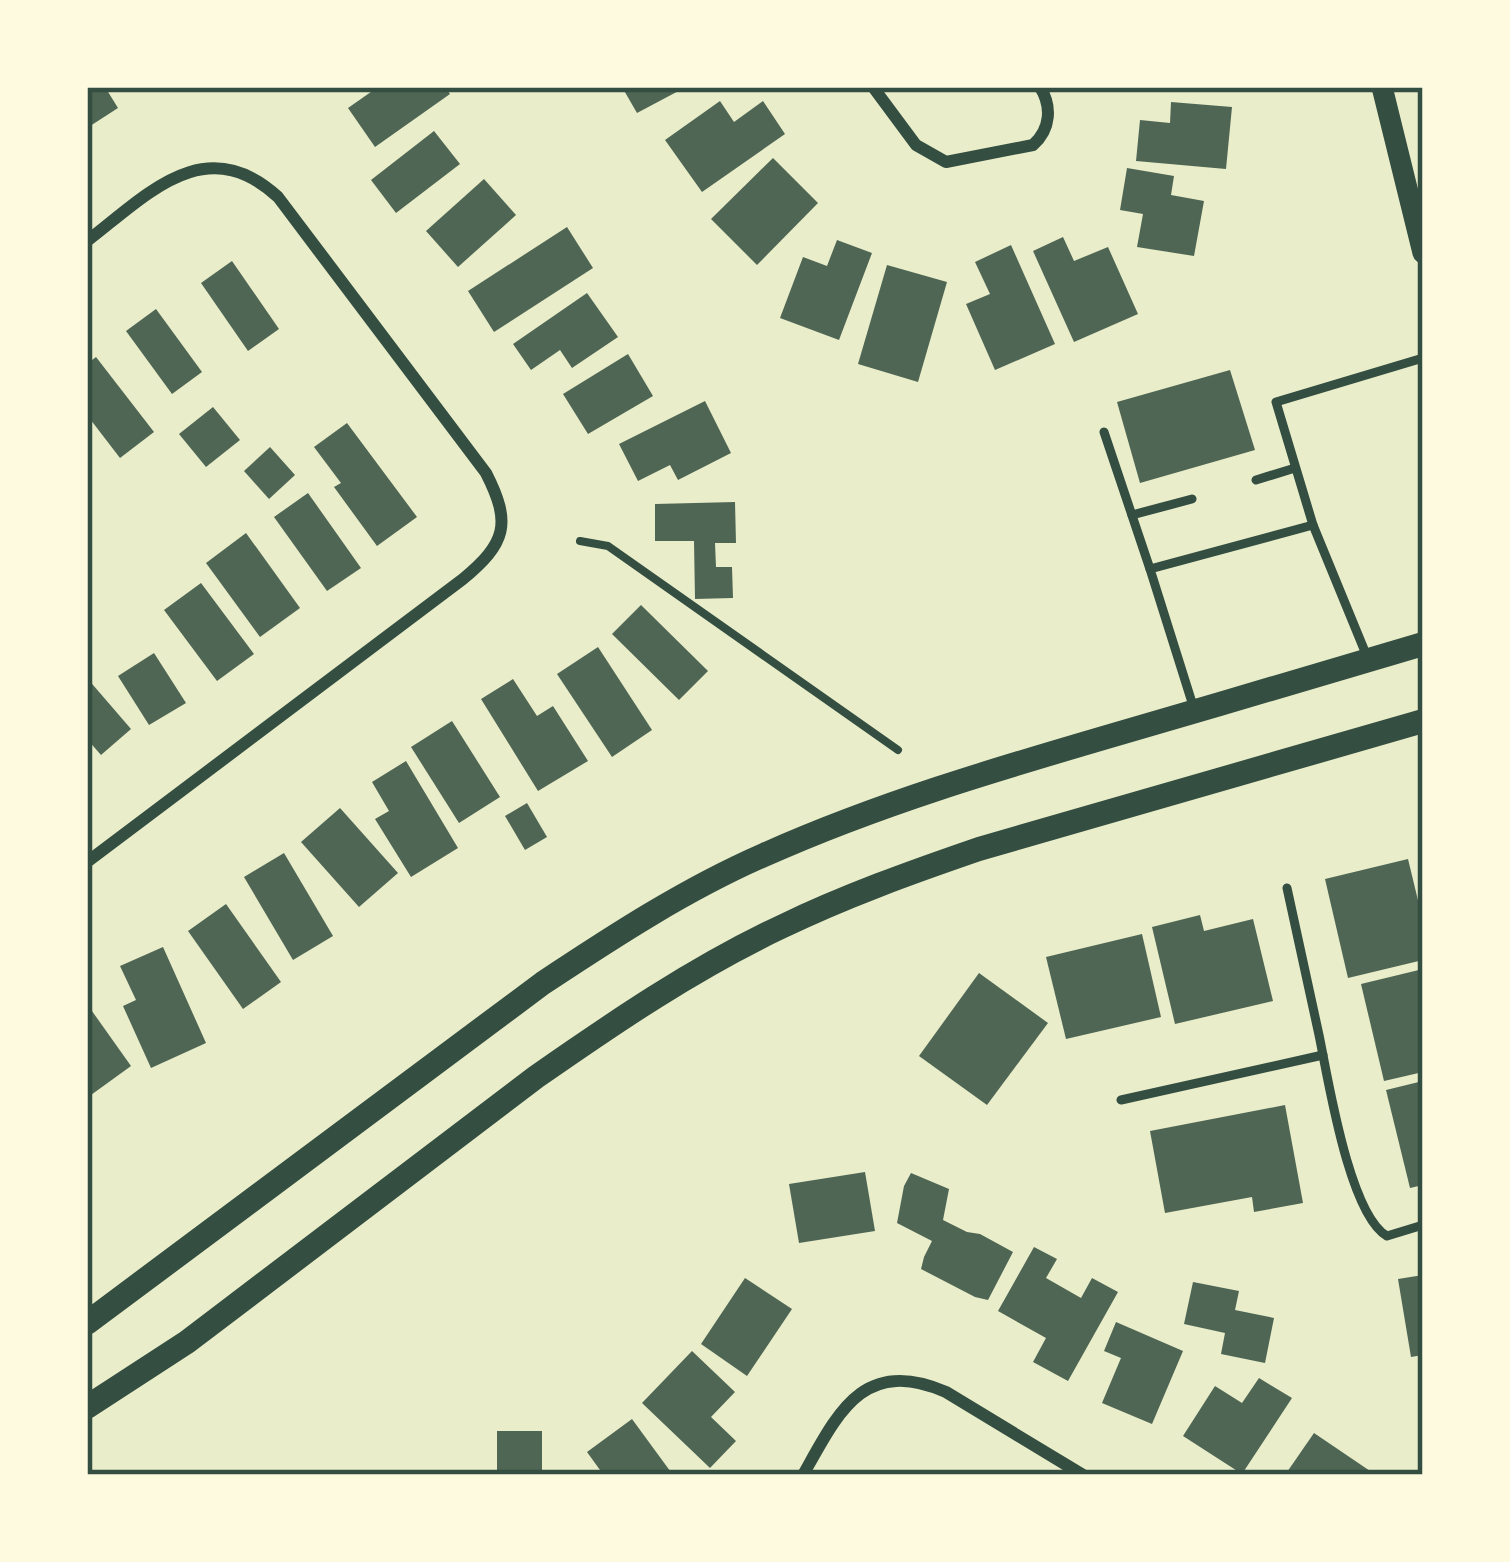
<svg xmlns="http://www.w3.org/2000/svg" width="1510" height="1562" viewBox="0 0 1510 1562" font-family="'Public Sans',sans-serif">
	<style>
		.building { fill: #4f6655 }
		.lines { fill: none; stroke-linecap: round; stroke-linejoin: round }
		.path { stroke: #344e41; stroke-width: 8 }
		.service { stroke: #344e41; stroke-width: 9 }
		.minor { stroke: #344e41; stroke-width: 12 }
		.tertiary { stroke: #344e41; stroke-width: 21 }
		.secondary { stroke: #344e41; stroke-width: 24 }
		.neatline { fill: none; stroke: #344e41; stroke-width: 4.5 }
	</style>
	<rect width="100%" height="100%" fill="#e9edc9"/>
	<g class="building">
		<path d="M87,87H105L118,108L87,128Z"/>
		<path d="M378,87H445L450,94L375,147L348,108Z"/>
		<path d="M622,87H686L637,113Z"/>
		<path d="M720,101L734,122L763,101L785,134L702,192L665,140Z"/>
		<path d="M1171,102L1232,107L1226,169L1136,161L1140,120L1170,123Z"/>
		<path d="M434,131L460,164L396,213L371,180Z"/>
		<path d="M773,158L818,203L757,265L711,219Z"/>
		<path d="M1127,168L1174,176L1171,195L1204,201L1194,256L1137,247L1143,214L1120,210Z"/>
		<path d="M484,179L516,215L458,267L426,231Z"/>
		<path d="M567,227L593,268L494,332L468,291Z"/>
		<path d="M1063,237L1074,261L1108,247L1138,314L1074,342L1033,251Z"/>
		<path d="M837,240L872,253L839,340L780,318L803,257L827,266Z"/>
		<path d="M1011,245L1055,344L995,370L966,304L990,294L975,262Z"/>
		<path d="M232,261L279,329L248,351L201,283Z"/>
		<path d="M887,265L947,282L918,382L858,364Z"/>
		<path d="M587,293L618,337L572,368L560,350L531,370L513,344Z"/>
		<path d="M156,309L202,372L172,394L126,331Z"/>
		<path d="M628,354L653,396L588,434L563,394Z"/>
		<path d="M96,357L154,432L120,458L87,415V364Z"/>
		<path d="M1230,370L1255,450L1140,483L1117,402Z"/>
		<path d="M705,401L731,453L678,480L670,465L638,481L619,444Z"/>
		<path d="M213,407L240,440L206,467L179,434Z"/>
		<path d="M347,423L417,517L377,546L334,487L341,483L314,447Z"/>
		<path d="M270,447L295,475L269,499L244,471Z"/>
		<path d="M308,493L361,568L327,591L274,517Z"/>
		<path d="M735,502L736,543H715L716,567H732L733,598L695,599L694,541H655V504Z"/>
		<path d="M246,533L300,608L260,637L206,563Z"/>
		<path d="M201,583L254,654L217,681L164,610Z"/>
		<path d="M641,605L708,671L679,700L612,634Z"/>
		<path d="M598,647L652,730L612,757L557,674Z"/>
		<path d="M154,653L186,703L149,725L118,676Z"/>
		<path d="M87,678L131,729L101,755L87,739Z"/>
		<path d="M513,679L537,716L553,706L588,761L538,791L481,699Z"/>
		<path d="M452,721L500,797L459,823L411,747Z"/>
		<path d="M406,761L458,848L411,877L375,819L389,811L372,782Z"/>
		<path d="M527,803L547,837L525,850L505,816Z"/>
		<path d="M340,808L398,873L359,907L301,842Z"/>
		<path d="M284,853L333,936L293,960L244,877Z"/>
		<path d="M1408,859L1423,921V960L1348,978L1325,879Z"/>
		<path d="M226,904L281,982L243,1009L188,931Z"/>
		<path d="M1200,915L1204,931L1253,919L1273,1001L1175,1024L1152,927Z"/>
		<path d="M1142,934L1161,1017L1066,1039L1046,957Z"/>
		<path d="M163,947L206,1043L151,1068L123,1006L136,1000L120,966Z"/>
		<path d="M1423,969V1072L1384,1081L1361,984Z"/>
		<path d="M979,973L1048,1023L987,1105L919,1056Z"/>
		<path d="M87,1004L131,1066L91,1095L87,1090Z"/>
		<path d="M1423,1081V1185L1410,1188L1386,1090Z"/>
		<path d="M1285,1105L1303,1203L1254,1212L1252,1197L1165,1213L1150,1131Z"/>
		<path d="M865,1172L875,1231L799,1243L789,1184Z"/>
		<path d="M911,1173L949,1189L943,1220L967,1232L980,1234L1013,1252L988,1300L975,1297L921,1269L924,1257L932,1241L897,1223L904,1186Z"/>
		<path d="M1034,1247L1057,1259L1046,1278L1081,1298L1092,1278L1118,1292L1068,1381L1033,1362L1046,1338L998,1311Z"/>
		<path d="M1423,1275V1355L1411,1357L1398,1279Z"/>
		<path d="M745,1278L792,1309L747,1376L701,1344Z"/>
		<path d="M1193,1282L1239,1291L1235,1310L1274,1318L1265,1363L1221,1354L1225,1333L1184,1324Z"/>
		<path d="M1116,1322L1183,1351L1152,1424L1102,1403L1121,1358L1104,1351Z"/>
		<path d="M692,1351L735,1392L711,1417L736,1441L710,1468L642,1403Z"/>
		<path d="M1259,1378L1292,1398L1242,1474L1183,1436L1215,1386L1242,1403Z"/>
		<path d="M632,1419L673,1475H593L600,1470L587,1452Z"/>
		<rect x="497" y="1431" width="45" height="44"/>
		<path d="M1314,1433L1376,1475H1285Z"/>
	</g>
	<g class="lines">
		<path class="path" d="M580,541L608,546L898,750"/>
		<g class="service">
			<path d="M1104,432L1150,569"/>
			<path d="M1256,480L1295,468"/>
			<path d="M1132,515L1192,499"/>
			<path d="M1368,659L1313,525L1276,402L1423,358"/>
			<path d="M1195,712L1150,569L1313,525"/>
			<path d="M1287,888C1298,937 1308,986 1319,1035C1328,1078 1349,1214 1387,1236L1423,1225"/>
			<path d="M1121,1100L1323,1055"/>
		</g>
		<g class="minor">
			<path d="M873,87L916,145L946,162L1033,145C1051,129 1052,106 1040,87"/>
			<path d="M87,241C147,195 205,130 278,197L486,473C512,524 506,543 463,579L87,862"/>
			<path d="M803,1475C838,1413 863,1356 946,1392L1083,1475"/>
		</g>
		<path class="tertiary" d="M1382,87L1423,253"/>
		<g class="secondary">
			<path d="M87,1323L543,983C614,936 686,889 764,855C878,804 997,769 1117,734C1219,704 1321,675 1423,644"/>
			<path d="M87,1407L187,1342L536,1077C615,1022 694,968 781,927C845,896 912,872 979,849L1423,721"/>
		</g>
	</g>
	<rect width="1510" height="1562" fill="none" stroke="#fefae0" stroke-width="180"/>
	<rect x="90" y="90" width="1330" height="1382" class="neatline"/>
</svg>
